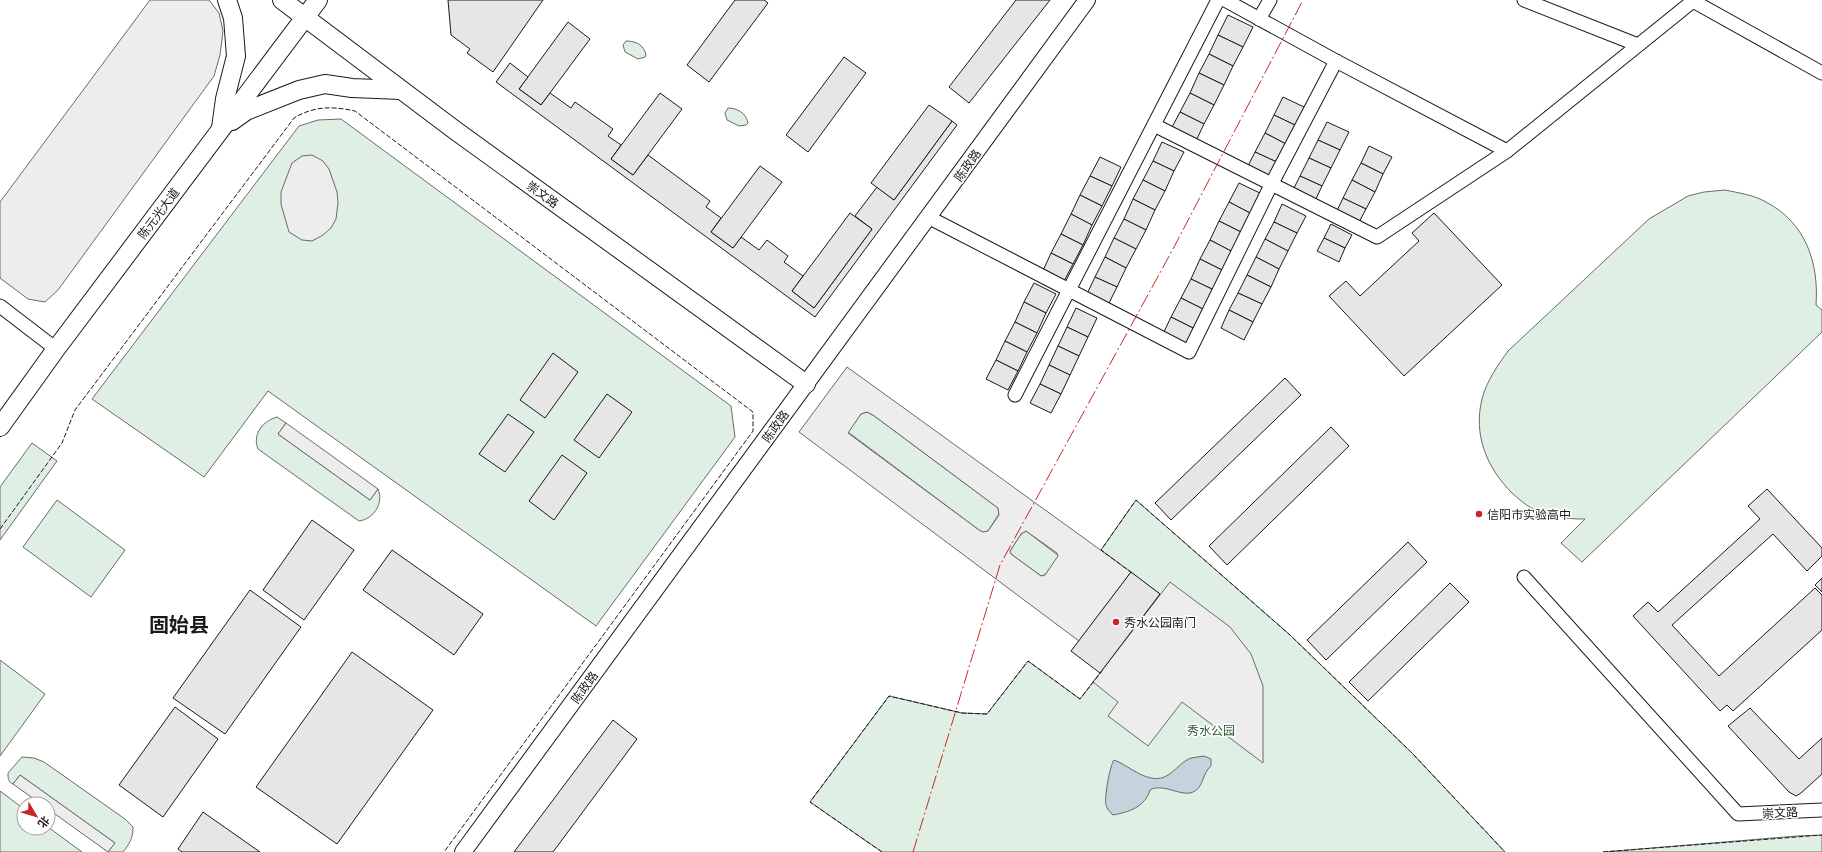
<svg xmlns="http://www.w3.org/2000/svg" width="1822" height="852" viewBox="0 0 1822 852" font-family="Commissioner,'Noto Sans SC',sans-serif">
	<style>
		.green { fill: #e0efe3; stroke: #6a6a6a }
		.parking { fill: #ededed; stroke: #6a6a6a; fill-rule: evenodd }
		.water { fill: #c6d2dc; stroke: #6a6a6a }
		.building { fill: #e6e6e6; stroke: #1a1a1a }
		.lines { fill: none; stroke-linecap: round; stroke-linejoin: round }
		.minor-casing { stroke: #1a1a1a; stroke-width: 15 }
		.tertiary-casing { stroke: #1a1a1a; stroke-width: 18 }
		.secondary-casing { stroke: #1a1a1a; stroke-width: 20 }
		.minor { stroke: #fff; stroke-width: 13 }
		.tertiary { stroke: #fff; stroke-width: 16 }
		.secondary { stroke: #fff; stroke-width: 18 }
		.fence { stroke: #1a1a1a; stroke-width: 1; stroke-dasharray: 5 2; stroke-linecap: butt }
		.power { stroke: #c62828; stroke-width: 1; stroke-dasharray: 14 3 2 3; stroke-linecap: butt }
		.poi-dot { fill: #c62828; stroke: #fff; stroke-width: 1.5 }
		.labels { text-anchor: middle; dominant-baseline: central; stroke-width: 3; stroke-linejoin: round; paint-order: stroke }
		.street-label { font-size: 12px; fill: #1a1a1a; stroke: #fff }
		.poi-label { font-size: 12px; fill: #1a1a1a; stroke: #fff; text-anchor: start }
		.park-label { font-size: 12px; fill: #2b5a34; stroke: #fff }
		.town-label { font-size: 20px; font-weight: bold; fill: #1a1a1a; stroke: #fff }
	</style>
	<rect width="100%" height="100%" fill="#fff"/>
	<g class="green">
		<path d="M626,41C636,41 644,45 646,55L645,57L638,59L625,52L623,45Z"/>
		<path d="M728,108C737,108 746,113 748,123L746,125L739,126L727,120L725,113Z"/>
		<path d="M341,119L731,406L735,437L596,626L268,391L204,477L92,399L299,126L318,120Z"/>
		<path d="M1725,190C1739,193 1754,195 1766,202C1806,223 1819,263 1816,305L1822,310V332L1582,562L1561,543L1585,519C1570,519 1557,518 1543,513C1531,510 1521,501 1512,493C1487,468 1473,435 1482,399C1486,382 1498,365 1508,351L1649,219L1688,196L1704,192Z"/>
		<path d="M867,412L873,415L998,508L999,514L988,531L983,532L979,530L848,432L861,414Z"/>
		<path d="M277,417L286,423L278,434L370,500L378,489C384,503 374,519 359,521L258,449C252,434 263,421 277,417Z"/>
		<path d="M32,443L57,461L0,540V487Z"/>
		<path d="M57,500L125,550L91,597L23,547Z"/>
		<path d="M1136,500L1290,635L1412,753L1505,852H882L810,802L889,696L962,713L987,714L1028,661L1080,699L1160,594L1101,550Z"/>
		<path d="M1026,531L1059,556L1045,575L1041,576L1011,554L1010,551L1021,534Z"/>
		<path d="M0,660L45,694L0,756Z"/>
		<path d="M22,757L34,758L44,762L125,819L133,827C133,838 130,843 123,852H108L115,843L20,775L13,784C8,782 8,778 8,773Z"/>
		<path d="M0,791L24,809V828H48V827L82,852H0Z"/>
		<path d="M1822,835V852H1603L1797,836Z"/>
	</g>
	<g class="parking">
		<path d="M150,0H209L219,13L223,31L220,55L214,76L58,290L45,302L28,299L0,278V202Z"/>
		<path d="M312,155L323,161L329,169L337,192L338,203L336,219L331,228L323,235L312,241L302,240L289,232L281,204V192L292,163L302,156Z"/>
		<path d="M847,367L1131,572L1079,641L799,432ZM867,412L873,415L998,508L999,515L988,531L983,532L979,530L848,433L861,414ZM1026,531L1057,553L1058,556L1045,575L1041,576L1011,554L1010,551L1021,534Z"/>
		<path d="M286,423L378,489L370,500L278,434Z"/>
		<path d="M1170,582L1230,627L1251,654L1263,686V763L1182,702L1148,746L1108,716L1118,702L1093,682Z"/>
		<path d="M20,775L115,843L108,852L48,809V804H41L13,784Z"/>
	</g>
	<path class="water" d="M1204,756L1211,759V766C1202,774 1204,785 1195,791C1183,799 1164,782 1150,790C1145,807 1129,812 1113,815C1110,812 1107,809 1106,805C1104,798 1110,765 1114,760C1127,765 1137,775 1151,778C1170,782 1176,764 1191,758C1195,757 1200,757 1204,756Z"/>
	<g class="building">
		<path d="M448,0H543L493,72L467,53L470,49L451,35Z"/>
		<path d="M735,0H764L768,3L709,82L687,65Z"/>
		<path d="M1016,0H1050L969,103L949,87Z"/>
		<path d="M1228,15L1253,27L1243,47L1218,35Z"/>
		<path d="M568,22L590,39L541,105L519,89Z"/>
		<path d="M1218,35L1243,47L1233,66L1209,54Z"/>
		<path d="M1209,54L1233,66L1224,85L1199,73Z"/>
		<path d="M844,57L866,73L808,152L786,135Z"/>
		<path d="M510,63L528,77L519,89L541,105L550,93L571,108L575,102L613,129L608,136L621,145L611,159L633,175L648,155L710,201L706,207L721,218L711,232L733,248L741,237L759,250L767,240L788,256L784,262L803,276L792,291L814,308L872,229L855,216L877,187L894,200L952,121L957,125L815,317L496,82Z"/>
		<path d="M1199,73L1224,85L1214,105L1190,93Z"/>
		<path d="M660,93L682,109L633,175L611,159Z"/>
		<path d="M1190,93L1214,105L1204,124L1180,112Z"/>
		<path d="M1283,97L1306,108L1297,126L1274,115Z"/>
		<path d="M929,105L952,121L894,200L871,183Z"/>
		<path d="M1180,112L1204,124L1195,143L1170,131Z"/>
		<path d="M1274,115L1297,126L1288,145L1265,133Z"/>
		<path d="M1327,122L1349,132L1340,150L1318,140Z"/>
		<path d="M1265,133L1288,145L1279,163L1255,152Z"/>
		<path d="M1318,140L1340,150L1331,168L1309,158Z"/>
		<path d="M1162,142L1184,152L1174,171L1153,161Z"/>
		<path d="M1369,146L1392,157L1383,174L1361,163Z"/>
		<path d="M1255,152L1279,163L1270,182L1246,170Z"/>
		<path d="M1100,157L1121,167L1112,186L1090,176Z"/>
		<path d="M1309,158L1331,168L1322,186L1300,176Z"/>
		<path d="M1153,161L1174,171L1165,191L1143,180Z"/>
		<path d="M1361,163L1383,174L1375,192L1352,180Z"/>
		<path d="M760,166L782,182L733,248L711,232Z"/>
		<path d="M1090,176L1112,186L1102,206L1080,195Z"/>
		<path d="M1300,176L1322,186L1313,205L1291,194Z"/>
		<path d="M1143,180L1165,191L1155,210L1133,199Z"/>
		<path d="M1352,180L1375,192L1366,209L1343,198Z"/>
		<path d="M1239,183L1262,194L1252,214L1229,202Z"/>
		<path d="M1080,195L1102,206L1092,225L1071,214Z"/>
		<path d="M1343,198L1366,209L1357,226L1335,215Z"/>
		<path d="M1133,199L1155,210L1146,230L1124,219Z"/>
		<path d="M1229,202L1252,214L1243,233L1219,221Z"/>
		<path d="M1282,204L1306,216L1297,233L1274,222Z"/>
		<path d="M850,213L872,229L814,308L792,291Z"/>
		<path d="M1434,213L1502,285L1404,376L1329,296L1346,281L1360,296L1419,241L1412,233Z"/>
		<path d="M1071,214L1092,225L1083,245L1061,234Z"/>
		<path d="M1124,219L1146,230L1136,249L1114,238Z"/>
		<path d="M1219,221L1243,233L1233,252L1210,240Z"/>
		<path d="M1274,222L1297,233L1288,251L1265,239Z"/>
		<path d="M1331,224L1352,235L1345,248L1324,238Z"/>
		<path d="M1061,234L1083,245L1073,264L1051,253Z"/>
		<path d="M1114,238L1136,249L1126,268L1105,257Z"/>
		<path d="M1324,238L1345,248L1339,262L1317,251Z"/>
		<path d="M1265,239L1288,251L1279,269L1256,257Z"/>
		<path d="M1210,240L1233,252L1224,271L1200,259Z"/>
		<path d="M1051,253L1073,264L1063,283L1042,273Z"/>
		<path d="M1105,257L1126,268L1117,287L1095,277Z"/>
		<path d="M1256,257L1279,269L1271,287L1247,275Z"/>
		<path d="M1200,259L1224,271L1214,290L1191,279Z"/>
		<path d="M1247,275L1271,287L1262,304L1238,293Z"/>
		<path d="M1095,277L1117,287L1107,307L1086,296Z"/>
		<path d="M1191,279L1214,290L1205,310L1181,298Z"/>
		<path d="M1034,283L1056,294L1046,313L1024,302Z"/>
		<path d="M1238,293L1262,304L1253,322L1229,310Z"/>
		<path d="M1181,298L1205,310L1195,329L1171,317Z"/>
		<path d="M1024,302L1046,313L1037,333L1015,322Z"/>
		<path d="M1076,308L1097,318L1088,337L1067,327Z"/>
		<path d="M1229,310L1253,322L1244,340L1221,328Z"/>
		<path d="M1171,317L1195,329L1185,348L1162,336Z"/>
		<path d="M1015,322L1037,333L1027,352L1005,341Z"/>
		<path d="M1067,327L1088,337L1079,356L1058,346Z"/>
		<path d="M1005,341L1027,352L1018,371L996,360Z"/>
		<path d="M1058,346L1079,356L1070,375L1049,365Z"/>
		<path d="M553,353L578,372L545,418L520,400Z"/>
		<path d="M996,360L1018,371L1008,390L986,379Z"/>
		<path d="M1049,365L1070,375L1061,394L1040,384Z"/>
		<path d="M1285,378L1301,395L1171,520L1155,503Z"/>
		<path d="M1040,384L1061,394L1051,413L1030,403Z"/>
		<path d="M607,394L632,412L599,458L574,440Z"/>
		<path d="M508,414L534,432L505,472L479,454Z"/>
		<path d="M1331,427L1349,446L1227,565L1209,546Z"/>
		<path d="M562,455L587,473L554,520L529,501Z"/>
		<path d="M1767,489L1822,548V556L1807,571L1773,534L1672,625L1719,676L1815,588L1822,595V630L1733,711L1727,705L1720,711L1633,616L1648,602L1658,612L1760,519L1748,506Z"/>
		<path d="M312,520L354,550L304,620L263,590Z"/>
		<path d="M1408,542L1427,562L1326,660L1307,640Z"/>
		<path d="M392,550L483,614L454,655L363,590Z"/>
		<path d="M1131,572L1160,594L1100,673L1071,651Z"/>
		<path d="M1822,578V592L1815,585Z"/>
		<path d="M1450,583L1469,602L1368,701L1349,682Z"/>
		<path d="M250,590L301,627L225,734L173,698Z"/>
		<path d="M352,652L433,710L337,844L256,787Z"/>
		<path d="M175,707L218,739L163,817L119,785Z"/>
		<path d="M1750,708L1799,759L1822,738V774L1801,793L1796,796L1789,792L1728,726Z"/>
		<path d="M613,720L637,739L553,852H514Z"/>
		<path d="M203,812L260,852H182L178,849Z"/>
	</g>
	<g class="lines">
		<g class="minor-casing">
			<g id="minor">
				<path d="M1225,0L1336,61L1507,151"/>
				<path d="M1524,0L1638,45"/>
				<path d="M1259,19L1270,0"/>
				<path d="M1154,125L1377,237L1507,151L1693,1L1822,73"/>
				<path d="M928,217L1189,352L1271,185L1336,61"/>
				<path d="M0,306L56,349"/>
				<path d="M1015,395L1218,0"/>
				<path d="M1524,577L1738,814L1822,810"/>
			</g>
		</g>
		<g class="tertiary-casing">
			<path id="tertiary" d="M463,852L1087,0"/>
		</g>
		<g class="secondary-casing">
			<g id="secondary">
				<path d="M282,0L456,131L806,384"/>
				<path d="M232,121L246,111L299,90L325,84L352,88L401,90"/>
				<path d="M221,128L225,99L236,56L233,18L227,0"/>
				<path d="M0,427L56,349L318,0"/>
			</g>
		</g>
		<use href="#minor" class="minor"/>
		<use href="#tertiary" class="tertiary"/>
		<use href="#secondary" class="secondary"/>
		<g class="fence">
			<path d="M0,529L62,443L75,410L294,118C314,106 332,106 355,111L753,412V431L444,852"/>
			<path d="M1132,573L1101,550L1136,500L1290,635L1412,753L1505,852"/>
			<path d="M882,852L810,802L889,696L962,713L987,714L1028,661L1080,699L1102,671"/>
			<path d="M1603,852L1822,835"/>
		</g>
		<path class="power" d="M913,852L1000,565L1173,249L1303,0"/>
	</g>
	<g class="poi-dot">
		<circle cx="1479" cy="514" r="4"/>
		<circle cx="1116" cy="622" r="4"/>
	</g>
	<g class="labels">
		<g class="street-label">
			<text transform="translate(967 165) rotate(-54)">陈政路</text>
			<text transform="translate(543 194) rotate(36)">崇文路</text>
			<text transform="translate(158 213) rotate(-53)">陈元光大道</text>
			<text transform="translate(775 426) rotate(-54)">陈政路</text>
			<text transform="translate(584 687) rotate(-54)">陈政路</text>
			<text transform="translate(1780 812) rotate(-3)">崇文路</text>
		</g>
		<g class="poi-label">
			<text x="1487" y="514">信阳市实验高中</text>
			<text x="1124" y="622">秀水公园南门</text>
		</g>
		<g class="park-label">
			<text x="1211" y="730">秀水公园</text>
		</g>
		<g class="town-label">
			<text x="179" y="624">固始县</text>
		</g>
	</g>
	<g transform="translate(36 816) rotate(128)"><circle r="19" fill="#ffffff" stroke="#a3a3a3"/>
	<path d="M0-3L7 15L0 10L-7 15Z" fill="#c62828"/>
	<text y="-6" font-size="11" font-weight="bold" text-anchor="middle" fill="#1a1a1a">北</text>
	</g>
</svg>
